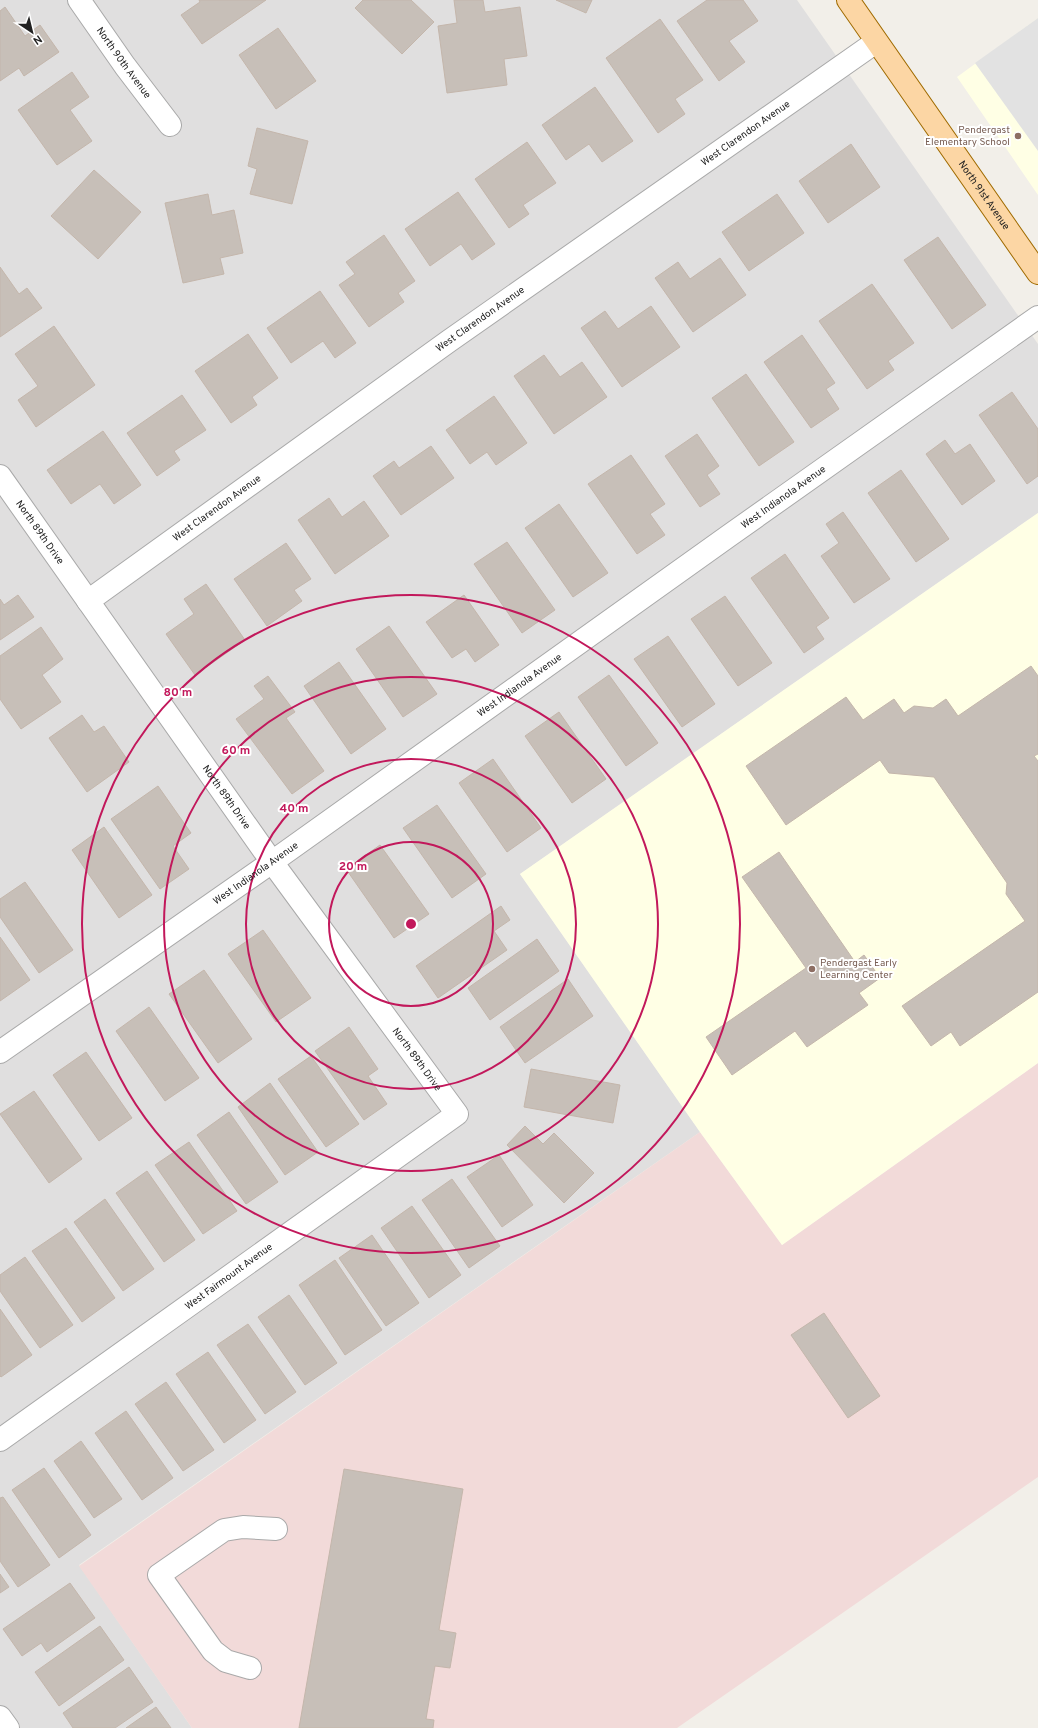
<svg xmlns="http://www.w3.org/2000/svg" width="1038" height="1728" viewBox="0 0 1038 1728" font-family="Overpass,sans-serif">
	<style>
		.residential { fill: #e0dfdf }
		.commercial { fill: #f2dad9 }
		.education { fill: #ffffe5 }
		.parking { fill: #e2e2e2 }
		.building { fill: #c7bfb8; stroke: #c4b6ab }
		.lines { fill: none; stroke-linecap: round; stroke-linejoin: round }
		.minor-casing { stroke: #a9a9a9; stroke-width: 24 }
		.major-casing { stroke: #a06b00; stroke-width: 24 }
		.minor { stroke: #fff; stroke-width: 22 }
		.major { stroke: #fcd6a4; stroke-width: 22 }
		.ring { fill: none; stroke: #c2185b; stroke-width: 2 }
		.education-dot { fill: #8d6e63; stroke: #fff; stroke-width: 1.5 }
		.labels { text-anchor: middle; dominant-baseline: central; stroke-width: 4; stroke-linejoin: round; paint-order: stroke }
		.street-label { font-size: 10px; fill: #222; stroke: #fff }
		.education-label { font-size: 10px; fill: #785e54; stroke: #fff; text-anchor: end }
		.centre { fill: #c2185b; stroke: #fff; stroke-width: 2 }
		.ring-label { font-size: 12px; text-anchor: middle; font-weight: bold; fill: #c2185b; stroke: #fff; stroke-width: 4; stroke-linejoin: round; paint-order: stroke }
	</style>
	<rect width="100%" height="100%" fill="#f2efe9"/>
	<path class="residential" d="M0,0H797L1038,344V513L520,874L700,1132L79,1565L192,1728H0Z"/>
	<path class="commercial" d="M1038,1063V1477L677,1728H192L79,1566L700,1132L782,1245Z"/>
	<g class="education">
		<path d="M1038,18V195L957,77Z"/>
		<path d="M1038,513V1063L782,1245L700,1132L520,874Z"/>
	</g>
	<path class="parking" d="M1038,18V151L975,63Z"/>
	<g class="building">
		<path d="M199,0H266L202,44L181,15L200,2Z"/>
		<path d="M363,0H411L434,22L402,54L355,8Z"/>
		<path d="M454,0H483L485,12L520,7L527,56L504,59L507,85L447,93L438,26L457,23Z"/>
		<path d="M556,0H592L586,13Z"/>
		<path d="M707,0H743L758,21L729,41L745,62L719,81L677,21Z"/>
		<path d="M5,7L25,36L40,25L59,52L24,76L19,68L0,81V11Z"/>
		<path d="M660,19L703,80L675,99L685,114L658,133L606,58Z"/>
		<path d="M278,28L316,81L276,109L239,55Z"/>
		<path d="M72,72L89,97L70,110L92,141L57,165L18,110Z"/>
		<path d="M595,87L633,141L602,162L589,144L566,160L542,125Z"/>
		<path d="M257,128L308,141L292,204L250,194L257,169L248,166Z"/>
		<path d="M527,142L556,183L523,205L529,214L509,228L475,179Z"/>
		<path d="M851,144L880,187L828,223L799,181Z"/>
		<path d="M94,170L141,212L98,259L51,216Z"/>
		<path d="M458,192L495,244L472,260L461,244L430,266L405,229Z"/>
		<path d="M208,194L212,215L234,210L243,253L220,258L224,274L183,283L165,203Z"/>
		<path d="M777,194L804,233L749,271L722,232Z"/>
		<path d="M384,235L415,281L398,293L404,302L369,327L339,285L355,274L346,262Z"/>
		<path d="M938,237L986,305L952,329L904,260Z"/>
		<path d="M720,258L746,295L693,332L655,278L678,262L690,279Z"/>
		<path d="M0,267L19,294L27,288L42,308L0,337Z"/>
		<path d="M872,284L914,343L888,361L894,370L867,389L819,321Z"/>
		<path d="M320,291L356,343L335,358L323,341L291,363L267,328Z"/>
		<path d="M651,306L680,347L622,387L581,328L605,311L618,329Z"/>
		<path d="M54,326L95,385L36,427L18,400L38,386L15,354Z"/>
		<path d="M248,334L278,378L252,397L257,405L231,423L195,371Z"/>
		<path d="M802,335L835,383L826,389L839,409L811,428L764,362Z"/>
		<path d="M544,355L560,377L582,362L607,397L554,434L514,376Z"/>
		<path d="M746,374L794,442L759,466L712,398Z"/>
		<path d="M1012,392L1038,429V476L1027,484L979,415Z"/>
		<path d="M182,395L206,430L174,451L180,460L157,476L127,433Z"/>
		<path d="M494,396L527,443L496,465L487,452L470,464L446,430Z"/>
		<path d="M103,431L141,485L114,504L100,484L71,504L47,470Z"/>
		<path d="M697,434L719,466L707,475L720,494L700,507L665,456Z"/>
		<path d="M945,440L955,454L970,444L995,481L962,505L926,454Z"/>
		<path d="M431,446L454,478L401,515L373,476L394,461L399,468Z"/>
		<path d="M631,455L665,504L650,514L665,535L637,554L588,484Z"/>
		<path d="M901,470L949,539L916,562L868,493Z"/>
		<path d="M329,498L342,517L364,501L389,536L335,574L298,520Z"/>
		<path d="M559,504L608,573L573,597L525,528Z"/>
		<path d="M843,512L890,579L854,603L821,556L839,543L826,524Z"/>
		<path d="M507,542L555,610L522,633L474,564Z"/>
		<path d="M286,543L311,579L294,590L302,601L267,626L234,579Z"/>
		<path d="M785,554L829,618L816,627L824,639L804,653L751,578Z"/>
		<path d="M206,584L245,640L195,675L166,634L194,614L184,599Z"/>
		<path d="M18,595L34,617L0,640V599L4,605Z"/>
		<path d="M464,595L499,645L475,662L466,649L452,658L426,622Z"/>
		<path d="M725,596L772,663L738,686L691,619Z"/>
		<path d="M389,626L437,694L403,717L356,649Z"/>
		<path d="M41,627L63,659L42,675L61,702L21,729L0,699V656Z"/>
		<path d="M668,636L715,704L682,727L634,659Z"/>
		<path d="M339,662L386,729L351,754L304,686Z"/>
		<path d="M1031,666L1038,676V754L1034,756L1038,761V992L960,1046L951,1032L931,1046L902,1006L1025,921L1006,894L1007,883L934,777L889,773L880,760L786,825L746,766L846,697L863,720L894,699L904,713L914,706L933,708L946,699L958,716Z"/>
		<path d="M609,675L658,743L626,766L578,697Z"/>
		<path d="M268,676L295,712L286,718L324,771L292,794L236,719L264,699L254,686Z"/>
		<path d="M559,712L606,779L572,803L525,736Z"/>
		<path d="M82,715L94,732L104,726L129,762L87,792L49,738Z"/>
		<path d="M493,759L541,828L507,852L459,783Z"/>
		<path d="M158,786L191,833L173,846L189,869L160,889L111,819Z"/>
		<path d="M437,805L486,874L452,898L403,828Z"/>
		<path d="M104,827L152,895L119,918L72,850Z"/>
		<path d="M380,845L429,914L394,938L346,869Z"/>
		<path d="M779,852L855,962L864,955L880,978L859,993L868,1005L807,1047L795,1031L732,1075L706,1037L806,968L742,877Z"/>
		<path d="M25,882L73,950L39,973L0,917V899Z"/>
		<path d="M501,906L510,920L494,931L507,950L438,998L416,966Z"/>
		<path d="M263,930L311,998L276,1022L228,954Z"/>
		<path d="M0,937L30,980L0,1001Z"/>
		<path d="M537,939L559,971L490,1020L468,988Z"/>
		<path d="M204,970L252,1039L218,1063L169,994Z"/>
		<path d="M568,979L593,1016L525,1063L500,1027Z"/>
		<path d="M149,1007L199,1078L165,1101L116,1031Z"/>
		<path d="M349,1027L378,1069L368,1076L387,1104L364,1120L315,1051Z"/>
		<path d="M86,1052L132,1118L99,1141L53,1075Z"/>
		<path d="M311,1056L359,1124L326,1147L278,1079Z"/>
		<path d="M531,1069L620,1085L613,1123L524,1107Z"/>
		<path d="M270,1083L318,1152L285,1175L238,1107Z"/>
		<path d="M34,1091L82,1159L49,1183L0,1114Z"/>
		<path d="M229,1112L278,1182L246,1204L197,1135Z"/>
		<path d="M525,1126L543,1144L554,1133L594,1173L564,1203L507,1145Z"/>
		<path d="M189,1142L237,1211L203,1234L155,1165Z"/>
		<path d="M499,1155L533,1205L502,1227L467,1177Z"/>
		<path d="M147,1171L195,1240L164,1262L116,1193Z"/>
		<path d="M452,1179L500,1246L469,1268L422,1200Z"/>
		<path d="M105,1199L154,1269L123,1291L74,1222Z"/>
		<path d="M412,1206L461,1275L429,1298L381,1228Z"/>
		<path d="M66,1228L115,1298L82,1322L32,1251Z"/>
		<path d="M372,1235L419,1303L386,1326L339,1258Z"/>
		<path d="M25,1257L73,1325L40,1348L0,1291V1275Z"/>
		<path d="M335,1260L382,1330L345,1355L299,1285Z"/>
		<path d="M289,1295L337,1363L305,1385L258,1317Z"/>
		<path d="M0,1309L32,1355L1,1377L0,1376Z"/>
		<path d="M824,1313L880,1396L848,1418L791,1335Z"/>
		<path d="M248,1324L296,1392L265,1414L217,1345Z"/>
		<path d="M208,1352L256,1420L224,1443L176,1374Z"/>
		<path d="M166,1382L214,1450L183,1471L135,1404Z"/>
		<path d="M126,1411L173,1478L142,1500L95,1433Z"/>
		<path d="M81,1441L122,1499L94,1518L54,1461Z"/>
		<path d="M44,1468L91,1535L59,1558L12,1490Z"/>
		<path d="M344,1469L463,1489L439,1630L456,1633L450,1668L435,1666L426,1719L434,1720L433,1728H299Z"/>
		<path d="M3,1497L50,1565L18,1587L0,1561V1498Z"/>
		<path d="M0,1574L9,1587L0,1593Z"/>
		<path d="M70,1583L95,1618L47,1652L41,1643L22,1656L3,1629Z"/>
		<path d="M100,1626L124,1660L59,1706L35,1672Z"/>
		<path d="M129,1667L153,1702L115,1728H73L63,1713Z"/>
		<path d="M156,1707L171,1728H126Z"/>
	</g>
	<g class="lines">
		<g class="minor-casing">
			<g id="minor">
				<path id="s1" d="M79,0L125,66L170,125"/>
				<path id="s2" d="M0,476L272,862L457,1114L0,1440"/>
				<path id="s3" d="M88,601L449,341L876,42"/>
				<path id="s4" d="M0,1052L272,862L730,535L1038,317"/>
				<path d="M250,1668L226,1661L213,1651L159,1575L224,1530L243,1527L276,1529"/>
				<path d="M0,1717L8,1728"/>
			</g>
		</g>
		<g class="major-casing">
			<g id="major">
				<path id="s5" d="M848,0L1038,273"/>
			</g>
		</g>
		<use href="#minor" class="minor"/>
		<use href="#major" class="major"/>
	</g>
	<g class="ring">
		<circle cx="411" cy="924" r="82"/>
		<circle cx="411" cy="924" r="165"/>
		<circle cx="411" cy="924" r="247"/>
		<circle cx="411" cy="924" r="329"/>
	</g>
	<g class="education-dot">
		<circle cx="1018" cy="136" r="4"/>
		<circle cx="812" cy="969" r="4"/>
	</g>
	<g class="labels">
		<g class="street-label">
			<text stroke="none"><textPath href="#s1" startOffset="77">North 90th Avenue</textPath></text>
			<text stroke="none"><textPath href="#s3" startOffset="807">West Clarendon Avenue</textPath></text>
			<text stroke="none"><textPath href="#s5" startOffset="238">North 91st Avenue</textPath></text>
			<text stroke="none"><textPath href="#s3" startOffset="483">West Clarendon Avenue</textPath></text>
			<text stroke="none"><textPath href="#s4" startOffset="960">West Indianola Avenue</textPath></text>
			<text stroke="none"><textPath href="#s3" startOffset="159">West Clarendon Avenue</textPath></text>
			<text stroke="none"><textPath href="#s2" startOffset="69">North 89th Drive</textPath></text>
			<text stroke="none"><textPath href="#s4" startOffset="636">West Indianola Avenue</textPath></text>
			<text stroke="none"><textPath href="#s2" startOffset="393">North 89th Drive</textPath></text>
			<text stroke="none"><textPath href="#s4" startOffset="312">West Indianola Avenue</textPath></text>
			<text stroke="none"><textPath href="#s2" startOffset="717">North 89th Drive</textPath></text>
			<text transform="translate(229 1277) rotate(-36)">West Fairmount Avenue</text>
		</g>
		<g class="education-label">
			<text x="1010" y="130">Pendergast<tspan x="1010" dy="12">Elementary School</tspan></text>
			<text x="820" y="963" text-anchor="start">Pendergast Early<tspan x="820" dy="12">Learning Center</tspan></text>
		</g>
	</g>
	<circle cx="411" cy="924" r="6" class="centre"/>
	<g class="ring-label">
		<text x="178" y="696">80 m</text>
		<text x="236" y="754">60 m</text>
		<text x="294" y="812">40 m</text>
		<text x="353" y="870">20 m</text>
	</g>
	<g transform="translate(32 32) rotate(145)" stroke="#ffffff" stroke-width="3" paint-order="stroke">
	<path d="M0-3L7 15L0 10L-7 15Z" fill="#222222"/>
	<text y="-6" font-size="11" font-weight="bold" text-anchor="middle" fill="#222222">N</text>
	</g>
</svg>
